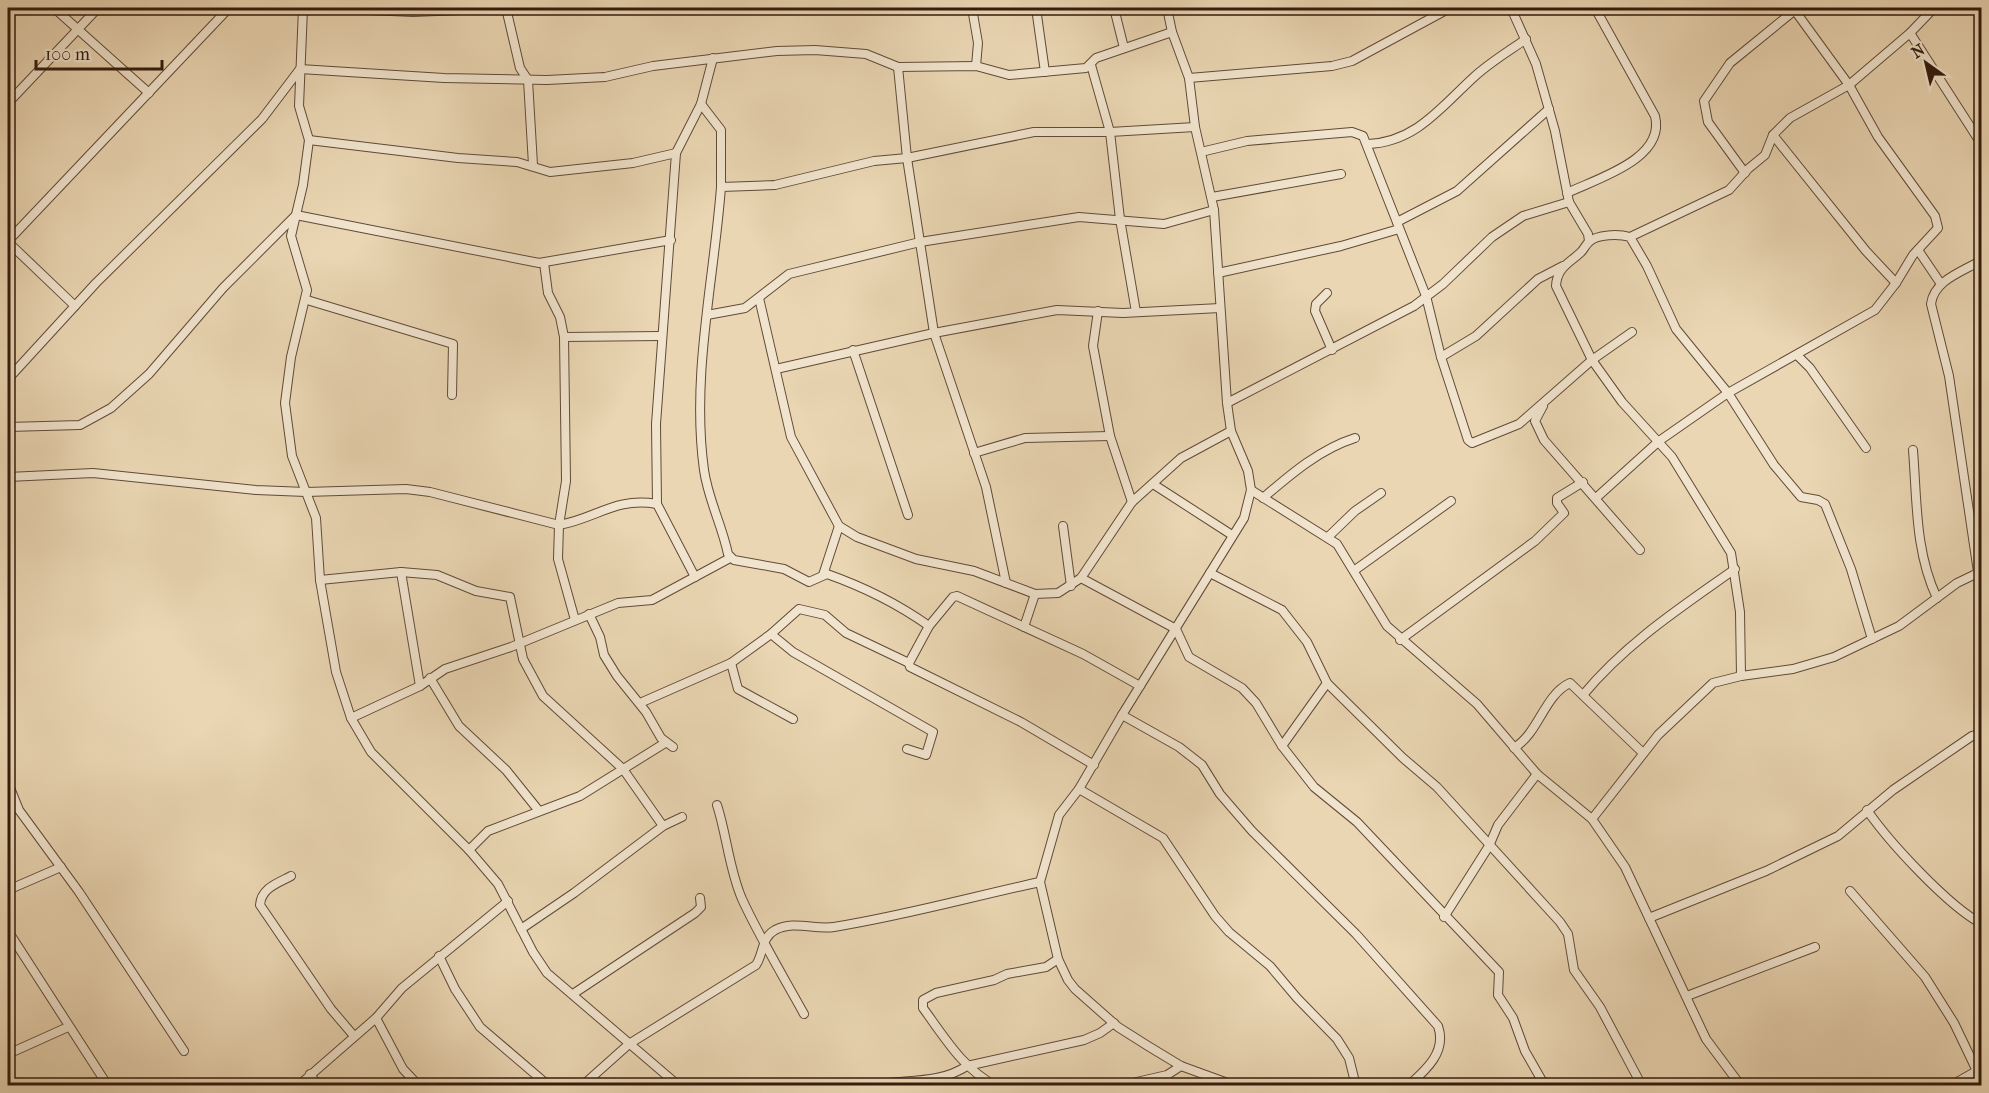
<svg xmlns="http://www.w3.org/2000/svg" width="1989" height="1093" viewBox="0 0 1989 1093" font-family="'IM FELL French Canon',serif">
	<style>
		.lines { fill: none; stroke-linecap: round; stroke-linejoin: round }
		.minor-casing { stroke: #614a37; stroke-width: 10 }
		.minor { stroke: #f1e4ce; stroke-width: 8 }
	</style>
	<rect width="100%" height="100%" fill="#ead6b3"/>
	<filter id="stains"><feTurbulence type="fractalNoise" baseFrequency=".00333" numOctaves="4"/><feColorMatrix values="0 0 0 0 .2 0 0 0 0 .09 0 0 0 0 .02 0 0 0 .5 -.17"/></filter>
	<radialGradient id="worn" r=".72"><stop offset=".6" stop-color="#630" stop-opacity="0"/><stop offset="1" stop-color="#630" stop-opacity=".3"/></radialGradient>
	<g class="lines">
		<g class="minor-casing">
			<g id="minor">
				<path d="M54,8L149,93"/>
				<path d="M303,8L299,106L309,140L303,185L291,236L307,290L291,357L285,403L292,456L316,518L320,580L336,672L351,718L371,752L469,850L498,884L533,952L547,973L679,1086"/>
				<path d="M324,8L413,12L513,8"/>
				<path d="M506,8L520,68L528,80L533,165"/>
				<path d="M972,8L978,43L976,66"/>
				<path d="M1036,8L1045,72"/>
				<path d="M1114,8L1124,48"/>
				<path d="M1167,8L1172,32L1189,78L1195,127L1214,210L1227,403L1231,431L1248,471L1251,490L1244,518L1122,715L1079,789L1059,815L1040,882L1058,959L1068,980L1075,989L1118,1027L1148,1046L1181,1066L1236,1086"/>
				<path d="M1318,8H1328"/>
				<path d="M1428,8L1434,16"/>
				<path d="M1511,8L1536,64L1555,131L1569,202L1588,234L1589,241"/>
				<path d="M1910,33L1982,145"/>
				<path d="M1091,65L1110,132L1120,219L1136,312"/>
				<path d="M898,67L907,158L934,333L986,487L1006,583"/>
				<path d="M1189,78L1332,66L1352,61L1450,8"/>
				<path d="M8,103L98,8"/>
				<path d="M701,104L721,130V187"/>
				<path d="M1773,135L1866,251L1896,283"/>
				<path d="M309,140L458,158L517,162L550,172L633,163L676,153"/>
				<path d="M1368,144C1416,142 1441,107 1474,77C1489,63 1509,51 1526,39"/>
				<path d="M1201,152L1247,141L1352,132L1363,136L1426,296L1441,357L1468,440L1472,443L1519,424L1592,360L1632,332"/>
				<path d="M1745,173L1708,122L1704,101L1730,63L1795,10L1802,8"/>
				<path d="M1567,193C1596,179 1666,159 1655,116L1595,8"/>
				<path d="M1212,197L1341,174"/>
				<path d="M1397,222L1457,191L1549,109"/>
				<path d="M1630,237L1729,190L1748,169L1765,155L1773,135L1790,118L1849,85L1910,33L1934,8"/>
				<path d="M8,241L229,8"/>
				<path d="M8,242L75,306"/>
				<path d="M1918,250L1941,284"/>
				<path d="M544,263L548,293L560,317L564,337L566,481L559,525L558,559L575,620"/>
				<path d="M1218,273L1341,246L1399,229"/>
				<path d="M1327,293L1316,304L1315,311L1332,350"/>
				<path d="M759,298L791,437L839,526L857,537L916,559L974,571L1035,594L1058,593L1081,578L1132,502L1181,458L1231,431"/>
				<path d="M307,300L453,344L452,395"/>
				<path d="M1098,311L1093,346L1110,436L1132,502"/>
				<path d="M707,315L745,308L789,274L920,242L1079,217L1164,224L1214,210"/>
				<path d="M564,337L661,336"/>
				<path d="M853,350L908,515"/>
				<path d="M1797,355L1810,368L1866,448"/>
				<path d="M1441,357L1476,336L1538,279L1563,266"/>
				<path d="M776,369L934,333L1057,310L1123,313L1220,308"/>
				<path d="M8,379L96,283L262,119L300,69L444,78L547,80L605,77L653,66L777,51L815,50L866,54L898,67L976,66L1009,75L1086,68L1096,58L1172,32"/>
				<path d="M1227,403L1414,306L1443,284L1492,237L1523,216L1569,202"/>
				<path d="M1543,406L1535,421L1544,440L1640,550"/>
				<path d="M8,427L80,425L111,408L149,374L223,288L296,215L539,263L671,240"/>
				<path d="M1913,450C1917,500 1915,552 1937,598"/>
				<path d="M974,453L1025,438L1110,436"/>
				<path d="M8,477L93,473L256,490L306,492L406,489L430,492L559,525C598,518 614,497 657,504"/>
				<path d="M1153,484L1232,535"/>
				<path d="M1251,490L1337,544L1387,626L1477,704L1537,774L1592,819L1625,867L1706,1039L1741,1086"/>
				<path d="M1263,498C1291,474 1320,449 1355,438"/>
				<path d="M1596,498L1659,441L1728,393L1875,310L1896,283L1913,255L1938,228L1935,216L1878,137L1849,85L1793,8"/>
				<path d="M1063,526L1071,586"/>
				<path d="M1328,537L1355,511L1381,493"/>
				<path d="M1355,570L1451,501"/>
				<path d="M401,572L420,686"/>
				<path d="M1978,572L1949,376L1931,304C1934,280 1962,272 1982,260"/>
				<path d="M1210,573L1282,610L1307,642L1327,683L1403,758L1437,787L1560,922L1568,934L1574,970L1600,1007L1642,1086"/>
				<path d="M823,575L839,526"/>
				<path d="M695,577L657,504L656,424L676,153L701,104L713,58"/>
				<path d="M1081,578L1176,629L1189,657L1242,688L1256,703L1282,746L1314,787L1357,822L1499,972L1498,995L1513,1018L1525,1051L1545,1086"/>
				<path d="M320,580L401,572L437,575L476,591L510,597L523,659L543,696L623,769L663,826"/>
				<path d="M589,614L600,637L604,655L617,676L646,712L661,738L673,747"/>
				<path d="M929,626C898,604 864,587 827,574L809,582L784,569L734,560L728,554C722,525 708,499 704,470C691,376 714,280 721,187L775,185L874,161L907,158L1034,132H1110L1195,127"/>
				<path d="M1024,627L1035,594"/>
				<path d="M771,634L793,652L933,732L926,755L907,749"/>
				<path d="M1400,640L1535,541L1564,513L1557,503V498L1583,482"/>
				<path d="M731,663L738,689L793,719"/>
				<path d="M1741,676L1740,612L1731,553L1672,457L1622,402L1592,360L1556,286C1557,268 1568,264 1580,253C1584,250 1585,245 1589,242C1597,234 1619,234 1630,237L1647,266L1676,329L1728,393L1774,465L1801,497L1818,500L1825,504L1851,569L1872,639"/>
				<path d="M430,678L459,726L506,770L539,811"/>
				<path d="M1583,695C1626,643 1680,608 1735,569"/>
				<path d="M640,703L731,663L771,634L799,609L825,615L846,633L909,663"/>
				<path d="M1122,715L1179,747L1202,765L1220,794L1252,831L1356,934L1438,1026C1447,1052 1426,1070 1408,1086"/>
				<path d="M351,718L420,686L445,669L511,647L618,603L652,600L730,558"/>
				<path d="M1282,746L1327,683"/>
				<path d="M1514,748C1539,733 1544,695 1570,683L1643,753"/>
				<path d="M1094,765L1021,722L910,667L909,663L929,626L953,597L957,596L1083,654L1140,686"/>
				<path d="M8,783L19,810L79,892L184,1051"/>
				<path d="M1079,789L1163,838L1215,916L1229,932L1270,966L1297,998L1337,1039L1349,1058L1356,1086"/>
				<path d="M717,805C727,836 729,869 742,899C760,938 783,976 804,1014"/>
				<path d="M1867,810C1889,842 1948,906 1982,924"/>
				<path d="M1592,819L1658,735L1713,683L1741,676L1793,669L1834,657L1899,626L1957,583L1982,571"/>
				<path d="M469,850L488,831L580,796L665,743"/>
				<path d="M291,876C278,883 261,888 260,905L331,1009L354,1036"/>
				<path d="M8,890L61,867"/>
				<path d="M1850,891L1925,977L1954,1023L1977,1071"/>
				<path d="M1444,917L1489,846L1498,825L1537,774"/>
				<path d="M1649,918L1766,871L1838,836L1893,790L1972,736L1982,733"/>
				<path d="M521,929L574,893L663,826L682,817"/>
				<path d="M8,931L108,1086"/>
				<path d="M439,956L455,989L480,1027L549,1086"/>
				<path d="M573,994L695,913L701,907L700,898"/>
				<path d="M1687,996L1815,947"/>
				<path d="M376,1018L403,1069L419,1086"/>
				<path d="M8,1054L68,1027"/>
				<path d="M310,1074L318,1086"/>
				<path d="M298,1086L376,1018L402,988L508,901"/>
				<path d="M582,1086L629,1044L756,965C764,953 761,938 775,930C794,920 814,930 834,927C903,916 971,897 1040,882"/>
				<path d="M869,1086C902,1078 936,1086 967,1066L1084,1040L1100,1033L1114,1023"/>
				<path d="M996,1086C963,1069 945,1038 923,1008V1000L936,993L994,980L1007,974L1046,967L1058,959"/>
				<path d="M1119,1086L1167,1075L1181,1066"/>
				<path d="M1950,1086L1980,1069"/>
			</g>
		</g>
		<use href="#minor" class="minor"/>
	</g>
	<rect width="1989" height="1093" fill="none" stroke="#ead6b3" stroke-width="30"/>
	<rect x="9" y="9" width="1971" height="1075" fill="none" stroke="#331c0e" stroke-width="3"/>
	<rect x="15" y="15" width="1959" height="1063" fill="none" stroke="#331c0e" stroke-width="1.5"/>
	<g transform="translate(1926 63) rotate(326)" stroke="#f1e4ce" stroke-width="4.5" paint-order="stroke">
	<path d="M0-4.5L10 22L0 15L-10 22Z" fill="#331c0e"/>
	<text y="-9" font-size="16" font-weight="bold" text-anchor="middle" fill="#331c0e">N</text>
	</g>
	<path d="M36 60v9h126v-9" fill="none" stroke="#331c0e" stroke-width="3"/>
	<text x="45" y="60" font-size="18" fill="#331c0e" stroke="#f1e4ce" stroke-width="4.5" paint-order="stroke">100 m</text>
	<rect width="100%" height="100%" filter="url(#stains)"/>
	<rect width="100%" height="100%" fill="url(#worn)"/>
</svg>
